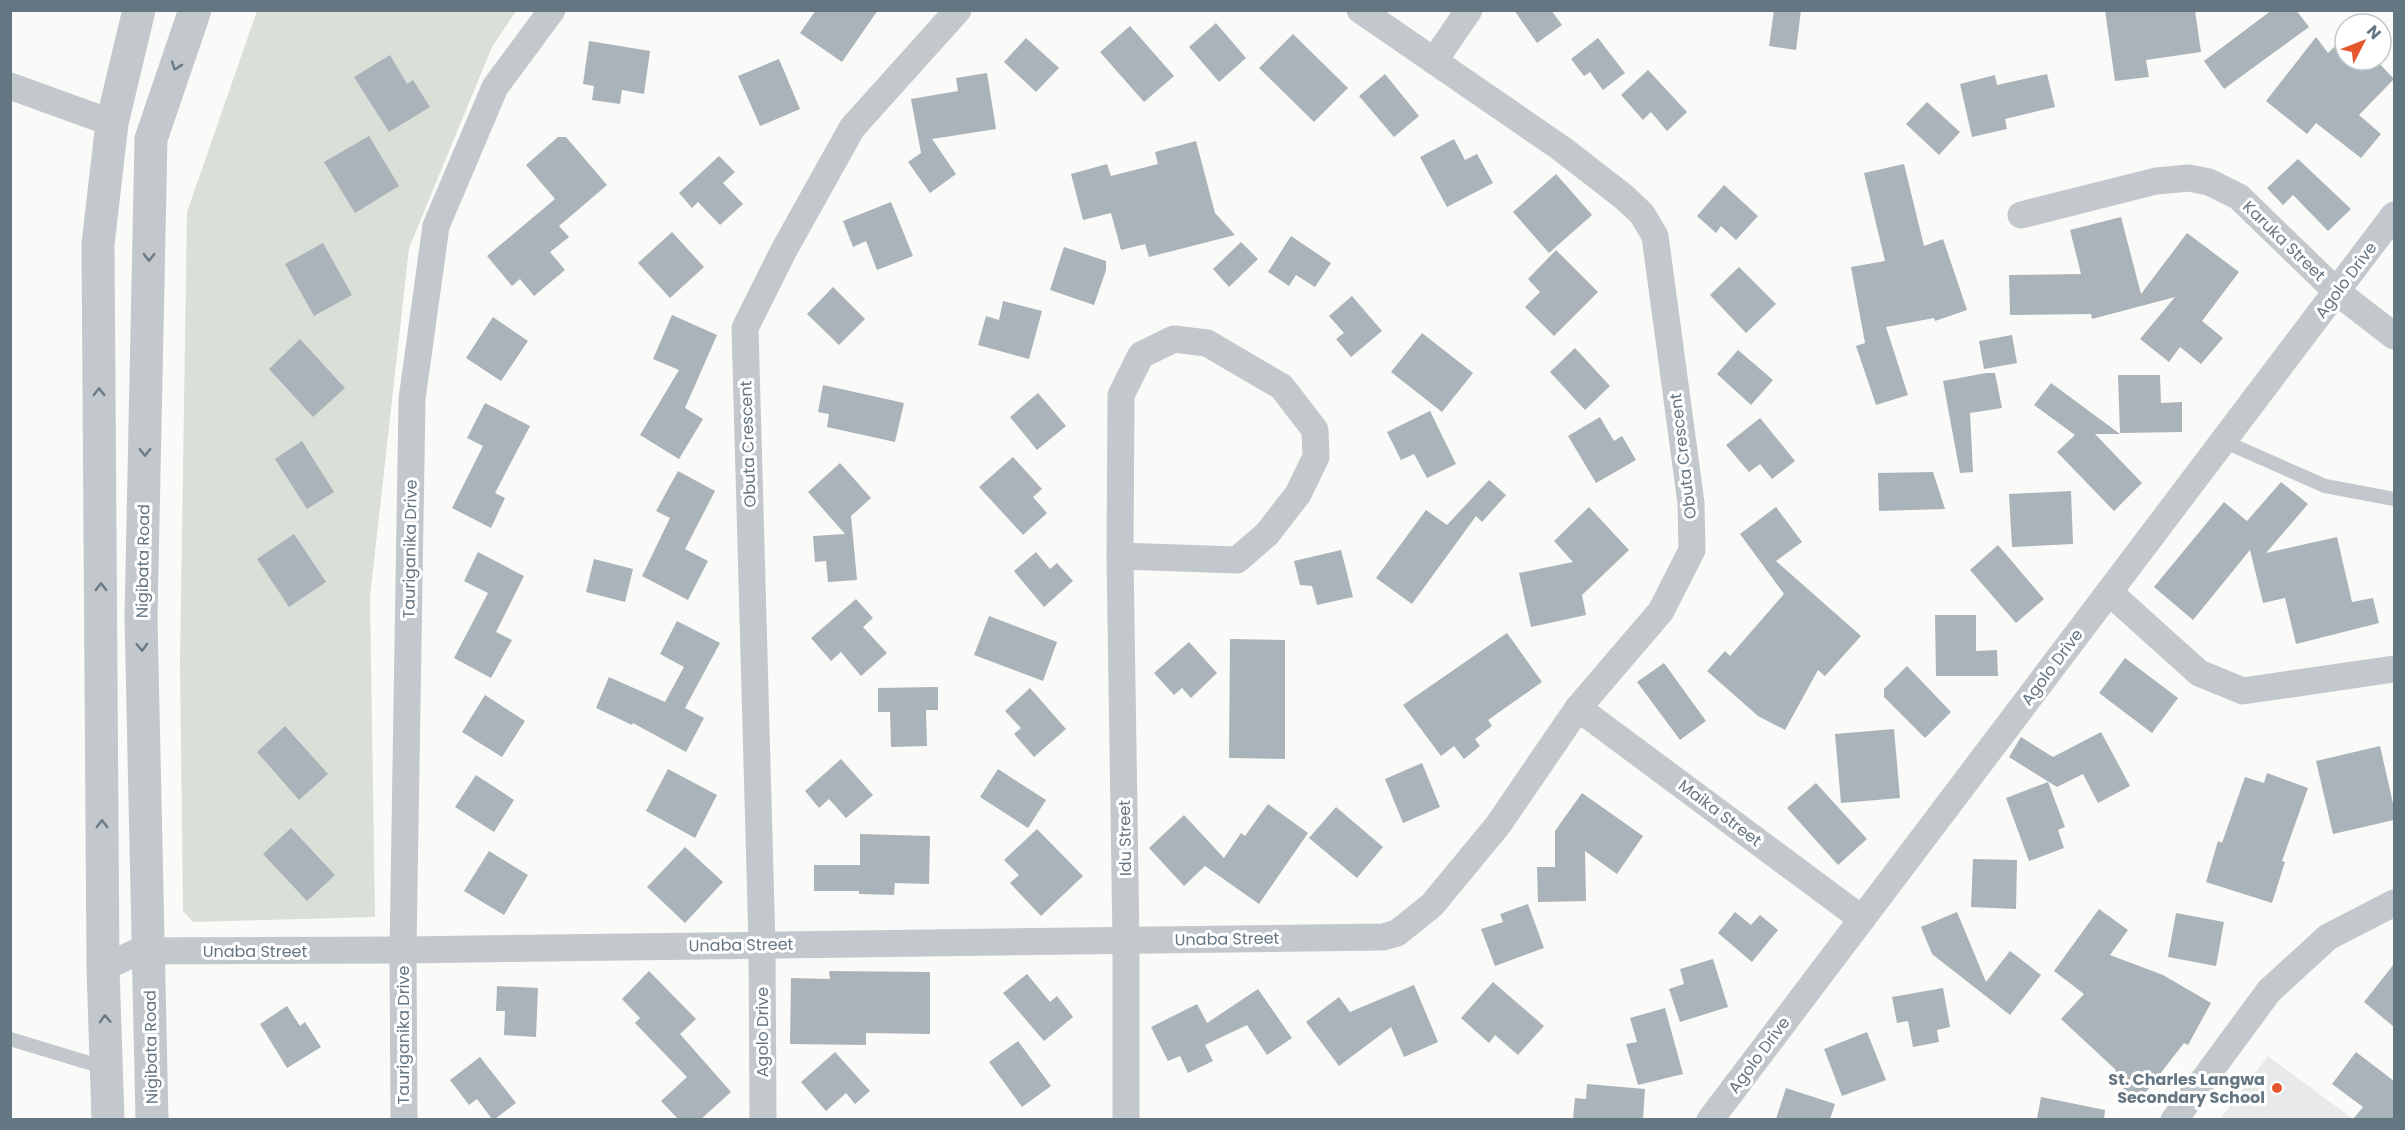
<svg xmlns="http://www.w3.org/2000/svg" width="2405" height="1130" viewBox="0 0 2405 1130" font-family="Poppins,sans-serif">
	<style>
		.built { fill: #e8e9e9 }
		.green { fill: #dadfd7 }
		.building { fill: #aab3b9 }
		.lines { fill: none; stroke-linecap: round; stroke-linejoin: round }
		.service { stroke: #c3c8cc; stroke-width: 14 }
		.minor { stroke: #c3c8cc; stroke-width: 27 }
		.tertiary { stroke: #c3c8cc; stroke-width: 33 }
		.oneway { stroke: #6a7a87 }
		.poi-dot { fill: #e4572e; stroke: #fff; stroke-width: 2 }
		.labels { text-anchor: middle; dominant-baseline: central; stroke-width: 6; stroke-linejoin: round; paint-order: stroke }
		.street-label { font-size: 16px; fill: #657683; stroke: #fff }
		.poi-label { font-size: 16px; font-weight: bold; fill: #657683; stroke: #fff; text-anchor: end }
	</style>
	<rect width="100%" height="100%" fill="#fafaf8"/>
	<path class="built" d="M2268,1056L2353,1119H2220Z"/>
	<path class="green" d="M257,11H516L492,47L409,248L370,597L375,917L193,922L183,911L180,662L187,212Z"/>
	<g class="building">
		<path d="M816,10H878L842,62L800,33Z"/>
		<path d="M1514,10H1551L1562,25L1537,43Z"/>
		<path d="M1774,10H1801L1796,50L1769,46Z"/>
		<path d="M2105,10H2195L2201,52L2146,60L2149,77L2115,81Z"/>
		<path d="M2272,10H2296L2309,27L2224,89L2204,61Z"/>
		<path d="M1216,23L1246,58L1219,82L1189,47Z"/>
		<path d="M1130,26L1174,76L1144,102L1100,52Z"/>
		<path d="M1293,34L1348,88L1314,122L1259,68Z"/>
		<path d="M2316,37L2328,53L2345,37V60H2376L2394,79L2359,115L2381,134L2361,158L2316,123L2307,134L2266,101Z"/>
		<path d="M1026,38L1059,68L1036,92L1004,62Z"/>
		<path d="M1598,38L1625,73L1603,90L1590,72L1584,76L1571,59Z"/>
		<path d="M589,41L650,51L644,94L622,90L620,104L592,100L594,86L583,84Z"/>
		<path d="M390,55L407,84L413,80L430,107L389,132L354,77Z"/>
		<path d="M779,59L800,109L760,126L738,76Z"/>
		<path d="M1648,70L1687,112L1667,131L1651,112L1643,120L1621,95Z"/>
		<path d="M987,73L996,129L932,139L956,174L930,193L908,162L921,153L911,99L958,91L956,78Z"/>
		<path d="M1385,74L1419,116L1394,137L1359,96Z"/>
		<path d="M2047,74L2055,107L2005,119L2007,129L1972,137L1960,84L1995,75L1997,85Z"/>
		<path d="M1927,102L1960,132L1939,155L1906,124Z"/>
		<path d="M369,136L399,186L355,213L324,162Z"/>
		<path d="M558,137H566L607,185L559,226L569,237L550,252L565,270L534,296L520,279L512,286L487,256L555,199L526,165Z"/>
		<path d="M1454,139L1465,160L1477,154L1493,183L1447,207L1420,157Z"/>
		<path d="M1196,141L1215,213L1235,235L1149,257L1145,244L1121,250L1111,213L1083,220L1071,174L1107,164L1111,176L1158,164L1155,152Z"/>
		<path d="M719,156L735,172L723,183L743,204L720,225L698,202L692,208L679,193Z"/>
		<path d="M2298,159L2351,209L2328,231L2293,195L2283,205L2267,188Z"/>
		<path d="M1904,164L1924,246L1943,239L1967,310L1935,321L1934,318L1886,327L1908,395L1876,405L1856,346L1865,343L1851,267L1885,261L1864,173Z"/>
		<path d="M1556,174L1592,215L1549,253L1513,212Z"/>
		<path d="M1724,185L1758,216L1736,240L1721,226L1716,233L1697,216Z"/>
		<path d="M891,202L913,256L877,270L866,241L853,247L843,221Z"/>
		<path d="M2121,217L2141,294L2187,233L2239,272L2202,321L2223,338L2201,364L2180,347L2169,362L2140,339L2175,297L2092,319L2091,314L2010,315L2009,275L2081,274L2070,230Z"/>
		<path d="M672,232L704,267L670,298L638,263Z"/>
		<path d="M1291,236L1331,263L1315,287L1296,275L1289,286L1268,272Z"/>
		<path d="M1241,242L1258,259L1229,287L1213,269Z"/>
		<path d="M323,243L352,295L314,316L285,264Z"/>
		<path d="M1064,247L1106,261V270L1094,305L1050,290Z"/>
		<path d="M1556,250L1598,292L1554,336L1525,307L1540,292L1528,279Z"/>
		<path d="M1739,267L1776,304L1746,333L1710,295Z"/>
		<path d="M833,287L865,319L839,345L807,314Z"/>
		<path d="M1352,296L1382,331L1351,357L1336,339L1344,333L1329,316Z"/>
		<path d="M1003,301L1042,311L1029,359L978,345L986,316L999,320Z"/>
		<path d="M672,315L717,335L685,408L703,419L679,459L640,435L679,370L653,359Z"/>
		<path d="M493,317L528,341L501,381L466,358Z"/>
		<path d="M1422,333L1473,373L1442,412L1391,372Z"/>
		<path d="M2012,335L2017,363L1984,369L1979,341Z"/>
		<path d="M300,339L345,388L313,417L269,369Z"/>
		<path d="M1575,348L1610,386L1585,410L1550,372Z"/>
		<path d="M1738,350L1773,380L1751,405L1717,374Z"/>
		<path d="M1986,373H1995L2002,408L1970,413L1973,472L1960,473L1943,381Z"/>
		<path d="M2118,375H2160L2161,403L2182,402V432L2120,433Z"/>
		<path d="M2051,383L2120,434H2095L2142,483L2114,511L2057,452L2075,435L2034,405Z"/>
		<path d="M823,385L904,403L895,442L827,427L829,414L818,412Z"/>
		<path d="M1038,393L1066,426L1037,450L1010,417Z"/>
		<path d="M485,403L530,426L495,493L505,498L491,528L452,508L483,446L467,438Z"/>
		<path d="M1430,411L1456,464L1427,478L1414,454L1401,460L1387,432Z"/>
		<path d="M1600,417L1614,441L1622,436L1636,460L1596,483L1568,436Z"/>
		<path d="M1760,418L1795,461L1772,479L1760,464L1749,472L1726,445Z"/>
		<path d="M302,441L334,492L307,509L275,459Z"/>
		<path d="M1013,457L1042,489L1033,497L1047,513L1023,535L979,487Z"/>
		<path d="M840,463L871,498L851,516L857,580L828,582L826,561L815,562L813,536L845,534L808,492Z"/>
		<path d="M678,471L715,491L685,549L708,561L688,600L642,576L670,518L656,511Z"/>
		<path d="M1933,472L1945,509L1879,511L1878,473Z"/>
		<path d="M1489,480L1506,495L1482,522L1476,516L1412,604L1376,578L1426,510L1447,525Z"/>
		<path d="M2281,482L2308,504L2266,553L2337,537L2352,602L2373,598L2379,623L2296,644L2285,598L2263,603L2250,550L2193,620L2154,587L2224,502L2247,521Z"/>
		<path d="M2071,491L2073,544L2012,547L2009,494Z"/>
		<path d="M1589,507L1629,550L1582,595L1586,615L1531,627L1519,573L1573,562L1554,541Z"/>
		<path d="M1776,507L1802,542L1776,561L1861,636L1825,676L1818,670L1785,730L1758,716L1707,671L1725,651L1730,656L1784,594L1740,534Z"/>
		<path d="M294,534L326,582L289,607L257,559Z"/>
		<path d="M1998,545L2044,599L2016,623L1970,570Z"/>
		<path d="M1341,550L1353,597L1317,605L1312,586L1300,585L1294,561Z"/>
		<path d="M478,552L524,576L496,632L512,640L491,678L454,658L488,593L464,581Z"/>
		<path d="M1036,552L1050,569L1057,563L1073,581L1044,607L1014,571Z"/>
		<path d="M594,559L633,569L625,602L586,592Z"/>
		<path d="M856,599L873,618L863,627L887,653L861,676L841,652L831,661L811,638Z"/>
		<path d="M1935,615H1976V651L1997,650L1998,676H1936Z"/>
		<path d="M989,616L1057,642L1043,681L974,655Z"/>
		<path d="M677,621L720,643L685,708L704,718L686,752L633,723L632,725L596,708L609,677L665,702L684,667L660,654Z"/>
		<path d="M1507,633L1542,682L1488,720L1492,726L1475,739L1480,746L1464,759L1454,746L1441,756L1403,705Z"/>
		<path d="M1230,639L1285,640V759L1229,758Z"/>
		<path d="M1189,642L1217,673L1191,698L1182,688L1174,695L1154,673Z"/>
		<path d="M2125,658L2178,698L2152,733L2099,693Z"/>
		<path d="M1664,663L1706,721L1680,740L1637,682Z"/>
		<path d="M1907,666L1951,712L1925,738L1884,697V689Z"/>
		<path d="M938,687V710H926L927,746L891,747L890,712H878V688Z"/>
		<path d="M1030,688L1066,729L1034,757L1014,734L1021,728L1005,711Z"/>
		<path d="M485,695L525,721L502,757L462,732Z"/>
		<path d="M285,726L328,774L299,800L257,752Z"/>
		<path d="M1894,729L1900,798L1841,803L1835,734Z"/>
		<path d="M2101,732L2130,786L2098,803L2083,774L2057,787L2009,757L2021,737L2053,757Z"/>
		<path d="M2380,746L2394,808V820L2333,834L2316,761Z"/>
		<path d="M841,759L873,795L846,818L829,799L819,808L805,791Z"/>
		<path d="M1422,763L1440,807L1403,823L1385,779Z"/>
		<path d="M668,769L717,795L695,838L646,811Z"/>
		<path d="M998,769L1046,800L1028,828L980,797Z"/>
		<path d="M2267,773L2308,788L2282,861L2285,862L2272,903L2206,882L2218,841L2222,843L2245,777L2264,783Z"/>
		<path d="M476,775L514,800L494,832L455,807Z"/>
		<path d="M2048,782L2065,827L2058,830L2064,848L2029,861L2006,798Z"/>
		<path d="M1816,783L1867,839L1838,865L1787,808Z"/>
		<path d="M1582,793L1643,836L1617,874L1585,851L1586,901L1538,902L1537,867H1555V831Z"/>
		<path d="M1268,804L1308,833L1259,904L1205,866L1184,886L1149,848L1184,815L1224,858L1241,833L1245,836Z"/>
		<path d="M1336,807L1383,847L1357,878L1309,838Z"/>
		<path d="M291,828L335,875L307,901L263,854Z"/>
		<path d="M1037,829L1083,876L1041,916L1010,883L1019,875L1004,860Z"/>
		<path d="M860,834L930,836L929,884L895,883L894,895L859,894V891H814V865H860Z"/>
		<path d="M685,847L723,882L685,923L647,887Z"/>
		<path d="M489,851L528,875L504,915L464,891Z"/>
		<path d="M1973,859L2017,860L2016,909L1971,907Z"/>
		<path d="M1528,904L1544,948L1495,966L1481,929L1503,922L1500,914Z"/>
		<path d="M2099,909L2128,930L2110,955L2163,975L2211,1003L2188,1045L2184,1043L2139,1101L2110,1078L2116,1070L2061,1019L2084,994L2054,971Z"/>
		<path d="M1735,912L1751,925L1760,915L1778,930L1752,962L1718,933Z"/>
		<path d="M1957,912L1986,982L2010,951L2041,975L2010,1015L1932,954L1921,927Z"/>
		<path d="M2176,913L2224,922L2216,966L2168,957Z"/>
		<path d="M1713,959L1728,1007L1680,1022L1669,989L1684,984L1680,969Z"/>
		<path d="M2394,964V1027L2364,1002Z"/>
		<path d="M649,971L696,1019L680,1034L731,1092L701,1119H678L661,1101L687,1077L635,1023L640,1018L622,999Z"/>
		<path d="M829,971L930,972V1034L866,1033V1045L790,1044L791,978L830,979Z"/>
		<path d="M1027,974L1050,1002L1057,996L1073,1017L1044,1041L1003,993Z"/>
		<path d="M1493,982L1544,1026L1518,1055L1495,1035L1489,1043L1461,1018Z"/>
		<path d="M1414,985L1438,1042L1404,1057L1391,1027L1339,1066L1306,1022L1339,997L1350,1012Z"/>
		<path d="M497,986L538,988L536,1037L504,1035L505,1011H496Z"/>
		<path d="M1943,988L1950,1027L1937,1030L1939,1042L1913,1047L1908,1021L1897,1023L1892,997Z"/>
		<path d="M1258,989L1292,1038L1267,1055L1247,1025L1205,1045L1213,1061L1188,1073L1180,1056L1168,1061L1151,1027L1197,1004L1207,1023Z"/>
		<path d="M287,1006L300,1026L305,1022L321,1047L287,1068L260,1024Z"/>
		<path d="M1665,1008L1683,1074L1638,1085L1626,1044L1637,1042L1630,1018Z"/>
		<path d="M1867,1032L1886,1080L1842,1096L1824,1049Z"/>
		<path d="M1018,1041L1051,1086L1022,1107L989,1062Z"/>
		<path d="M835,1052L870,1091L855,1104L846,1093L826,1111L801,1082Z"/>
		<path d="M2356,1052L2394,1081V1119H2353L2363,1107L2332,1084Z"/>
		<path d="M480,1057L516,1103L495,1119H492L477,1099L469,1105L450,1080Z"/>
		<path d="M1587,1084L1645,1089L1643,1119H1573L1575,1098L1586,1099Z"/>
		<path d="M1786,1088L1835,1104L1830,1119H1776Z"/>
		<path d="M2041,1097L2105,1110L2104,1119H2037Z"/>
	</g>
	<g class="lines">
		<g class="service">
			<path d="M2223,441L2325,486L2394,499"/>
			<path d="M10,1039L106,1068"/>
		</g>
		<g class="minor">
			<path d="M1434,61L1469,10"/>
			<path d="M10,86L112,123"/>
			<path d="M2021,215L2156,181L2189,178L2209,182L2239,197L2337,292L2394,336"/>
			<path d="M1120,556L1237,560L1267,534L1298,494L1316,457L1315,430L1282,387L1207,343L1174,339L1141,355L1121,395L1120,556L1126,941V1120"/>
			<path d="M2109,592L2199,673L2243,691L2394,669"/>
			<path d="M1578,708L1862,919"/>
			<path d="M103,968L139,951L403,950L1383,937L1397,933L1432,905L1498,825L1578,708L1661,611L1692,550L1691,503L1655,236L1642,214L1624,197L1562,149L1360,10"/>
			<path d="M404,1120L403,950L412,399L436,226L495,87L552,10"/>
			<path d="M763,1120L762,945L745,328L784,250L852,128L958,10"/>
			<path d="M1710,1120L2394,215"/>
			<path d="M2174,1120L2269,991L2328,937L2394,903"/>
		</g>
		<g class="tertiary">
			<path d="M108,1120L103,968L98,244L112,123L139,10"/>
			<path d="M152,1120L141,617L151,139L195,10"/>
		</g>
	</g>
	<defs><path id="oneway-chevron" d="M-2-3.5L2.5 0L-2 3.5" fill="none" stroke-width="1.6" stroke-linecap="round" stroke-linejoin="round" transform="scale(1.5)"/></defs>
	<g class="oneway">
		<use href="#oneway-chevron" transform="translate(176 66) rotate(109)"/>
		<use href="#oneway-chevron" transform="translate(149 257) rotate(91)"/>
		<use href="#oneway-chevron" transform="translate(99 392) rotate(-90)"/>
		<use href="#oneway-chevron" transform="translate(145 452) rotate(91)"/>
		<use href="#oneway-chevron" transform="translate(101 587) rotate(-90)"/>
		<use href="#oneway-chevron" transform="translate(142 647) rotate(88)"/>
		<use href="#oneway-chevron" transform="translate(102 824) rotate(-90)"/>
		<use href="#oneway-chevron" transform="translate(105 1019) rotate(-92)"/>
	</g>
	<circle class="poi-dot" cx="2277" cy="1088" r="6"/>
	<g class="labels">
		<g class="street-label">
			<text transform="translate(2284 241) rotate(44)">Karuka Street</text>
			<text transform="translate(2346 280) rotate(-53)">Agolo Drive</text>
			<text transform="translate(748 444) rotate(-92)">Obuta Crescent</text>
			<text transform="translate(1683 456) rotate(-97)">Obuta Crescent</text>
			<text transform="translate(410 549) rotate(-89)">Tauriganika Drive</text>
			<text transform="translate(143 561) rotate(-89)">Nigibata Road</text>
			<text transform="translate(2052 667) rotate(-53)">Agolo Drive</text>
			<text transform="translate(1720 813) rotate(37)">Maika Street</text>
			<text transform="translate(1125 838) rotate(-91)">Idu Street</text>
			<text transform="translate(1227 939) rotate(-1)">Unaba Street</text>
			<text transform="translate(741 945) rotate(-1)">Unaba Street</text>
			<text x="255" y="951">Unaba Street</text>
			<text transform="translate(762 1032) rotate(-90)">Agolo Drive</text>
			<text transform="translate(403 1035) rotate(-90)">Tauriganika Drive</text>
			<text transform="translate(151 1047) rotate(-91)">Nigibata Road</text>
			<text transform="translate(1759 1055) rotate(-53)">Agolo Drive</text>
		</g>
		<g class="poi-label">
			<text x="2265" y="1079">St. Charles Langwa<tspan x="2265" dy="18">Secondary School</tspan></text>
		</g>
	</g>
	<rect width="2405" height="1130" fill="none" stroke="#657683" stroke-width="24"/>
	<g transform="translate(2363 42) rotate(48)"><circle r="28" fill="#ffffff" stroke="#c1c8cd" stroke-width="1.5"/>
	<path d="M0-4.5L10 22L0 15L-10 22Z" fill="#e4572e"/>
	<text y="-9" font-size="16" font-weight="bold" text-anchor="middle" fill="#657683">N</text>
	</g>
</svg>
